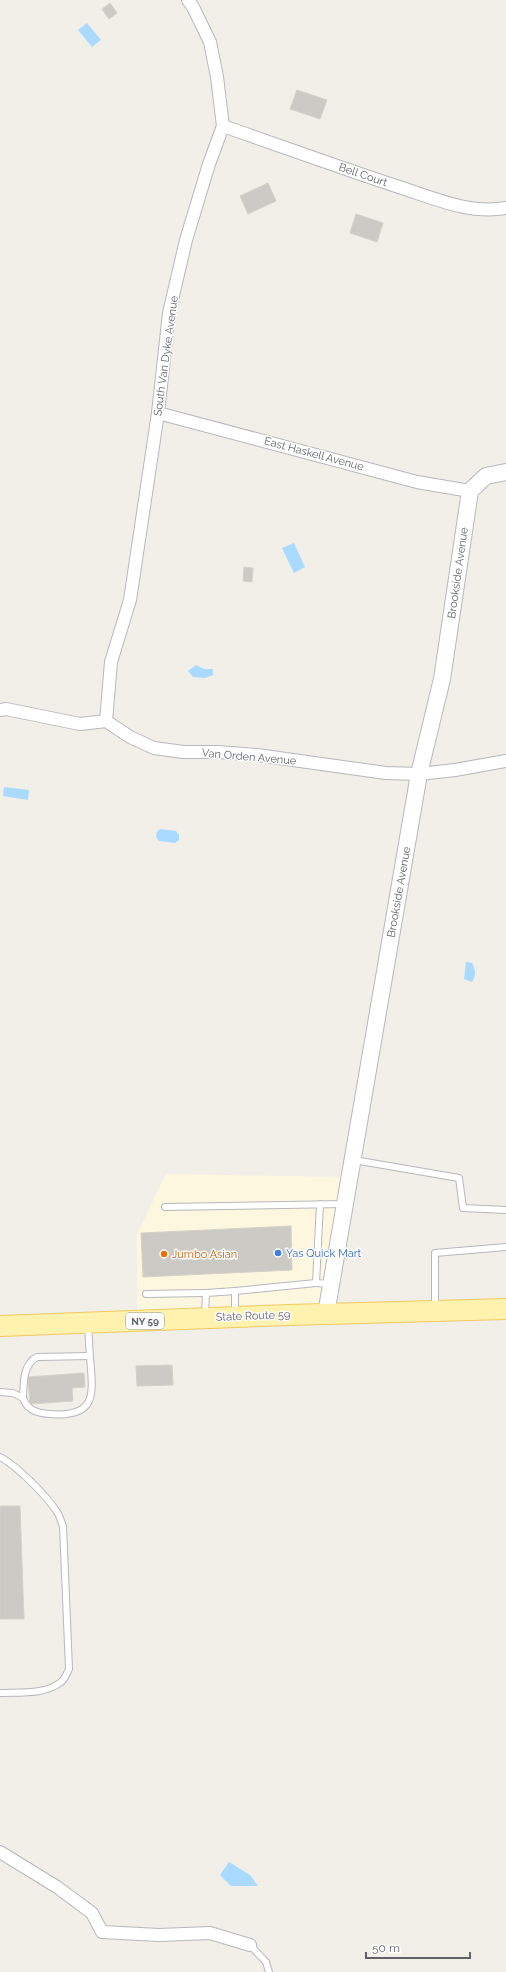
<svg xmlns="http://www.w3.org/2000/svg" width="506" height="1972" viewBox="0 0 506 1972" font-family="Raleway,sans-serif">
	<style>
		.commercial { fill: #fef7e0 }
		.water { fill: #aadaff }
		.building { fill: #cccac5; stroke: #d6d1c6 }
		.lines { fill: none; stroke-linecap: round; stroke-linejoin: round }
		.service-casing { stroke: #b5b8bc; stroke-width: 8 }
		.minor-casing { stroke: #b5b8bc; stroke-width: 14 }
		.tertiary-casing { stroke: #b5b8bc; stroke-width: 18 }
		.primary-casing { stroke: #f2c960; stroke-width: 22 }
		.service { stroke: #fff; stroke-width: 6 }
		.minor { stroke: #fff; stroke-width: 12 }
		.tertiary { stroke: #fff; stroke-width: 16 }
		.primary { stroke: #fff2af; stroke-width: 20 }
		.shop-dot { fill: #3f7fe0; stroke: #fff; stroke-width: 1.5 }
		.food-dot { fill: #e8710a; stroke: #fff; stroke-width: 1.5 }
		.labels { text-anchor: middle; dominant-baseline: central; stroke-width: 3; stroke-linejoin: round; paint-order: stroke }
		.shield { fill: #fff; stroke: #8f9295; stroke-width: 1 }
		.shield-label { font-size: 10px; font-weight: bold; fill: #5f6368 }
		.street-label { font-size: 11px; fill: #5f6368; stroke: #fff }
		.shop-label { font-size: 11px; fill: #366cbe; stroke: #fff; text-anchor: start }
		.food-label { font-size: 11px; fill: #c56008; stroke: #fff; text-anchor: start }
	</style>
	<rect width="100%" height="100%" fill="#f1efe8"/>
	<path class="commercial" d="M166,1174L343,1177L320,1306L137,1311V1234Z"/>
	<g class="water">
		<path d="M87,23L101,40L92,47L78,30Z"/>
		<path d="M294,543L305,567L294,573L282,548Z"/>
		<path d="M196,665L204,669H213V675L205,678L193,677L188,671Z"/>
		<path d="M4,787L29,790L28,800L3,796Z"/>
		<path d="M160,829L176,831L179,835V840L175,843L159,841L156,837L157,832Z"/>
		<path d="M466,962L472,963C476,970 476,976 472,982L464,979Z"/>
		<path d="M229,1862L250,1875L258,1886H231L220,1875Z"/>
	</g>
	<g class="building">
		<path d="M110,3L117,13L109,19L102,9Z"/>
		<path d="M297,90L327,100L320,119L290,109Z"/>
		<path d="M268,183L276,201L248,214L240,196Z"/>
		<path d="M356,214L383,223L377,242L350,233Z"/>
		<path d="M244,567L253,568L252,582L243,581Z"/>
		<path d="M291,1226L292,1270L143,1277L141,1233Z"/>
		<path d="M172,1365L173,1385L137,1386L136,1366Z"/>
		<path d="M84,1373L85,1387L72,1388L73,1401L30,1404L28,1377Z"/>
		<path d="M0,1506H20L24,1619H0Z"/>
	</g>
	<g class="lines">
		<g class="service-casing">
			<g id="service">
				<path d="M354,1160L459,1178L463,1208L506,1210"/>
				<path d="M320,1204L316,1283L331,1284"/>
				<path d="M165,1207L345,1204"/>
				<path d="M146,1294L206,1293"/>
				<path d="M435,1308V1253L506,1247"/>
				<path d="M205,1315L206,1293L235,1291"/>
				<path d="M235,1315V1291L316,1283"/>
				<path d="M0,1392L13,1393L23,1398C27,1410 37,1413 49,1414C98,1418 93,1394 90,1357C89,1346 89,1336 88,1326"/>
				<path d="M23,1398C24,1384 22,1365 37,1357L90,1356"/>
				<path d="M0,1457C16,1465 47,1496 57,1512C60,1516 61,1522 63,1526L69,1669C67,1673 65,1679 61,1682C45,1695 19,1692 0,1693"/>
				<path d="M250,1945L266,1962L269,1972"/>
			</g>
		</g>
		<g class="minor-casing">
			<g id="minor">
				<path d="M223,126C281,146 338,167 396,186C431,197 469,215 506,208"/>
				<path d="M158,413L417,482L470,491"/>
				<path d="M0,710L6,709L80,724L106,721L130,737L154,748L183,752H219L257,755L386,773L419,774L455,770L506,761"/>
				<path d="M106,721L111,662L130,600L158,413L169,313L186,240L209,164L223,126L217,77L210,42L193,7L188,0"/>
				<path d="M0,1852L57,1887L92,1913L102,1932L159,1935L210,1933L250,1945"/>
			</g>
		</g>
		<g class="tertiary-casing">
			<path id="tertiary" d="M326,1314L419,774L442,679L470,491L486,476L506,472"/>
		</g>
		<g class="primary-casing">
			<path id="primary" d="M0,1326L289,1315L506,1309"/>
		</g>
		<use href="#service" class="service"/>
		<use href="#minor" class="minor"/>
		<use href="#tertiary" class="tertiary"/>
		<use href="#primary" class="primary"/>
	</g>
	<circle class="shop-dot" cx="278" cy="1253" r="4"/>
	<circle class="food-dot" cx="164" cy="1254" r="4"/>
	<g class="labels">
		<rect class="shield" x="126" y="1313" width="38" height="16" rx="3"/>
		<g class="shield-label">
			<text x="145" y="1321">NY 59</text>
		</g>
		<g class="street-label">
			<text transform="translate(363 175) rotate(19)">Bell Court</text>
			<text transform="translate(166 356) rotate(-82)">South Van Dyke Avenue</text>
			<text transform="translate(314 454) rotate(15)">East Haskell Avenue</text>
			<text transform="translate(458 573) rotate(-82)">Brookside Avenue</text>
			<text transform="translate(249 757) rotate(5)">Van Orden Avenue</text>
			<text transform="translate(399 892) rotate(-80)">Brookside Avenue</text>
			<text transform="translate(253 1316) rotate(-2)">State Route 59</text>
		</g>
		<g class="shop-label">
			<text x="286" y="1253">Yas Quick Mart</text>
		</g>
		<g class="food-label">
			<text x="172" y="1254">Jumbo Asian</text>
		</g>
	</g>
	<path d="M366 1952v6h104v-6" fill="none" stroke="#5f6368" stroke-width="2"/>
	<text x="372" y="1952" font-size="12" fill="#5f6368" stroke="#ffffff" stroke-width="3" paint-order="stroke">50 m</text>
</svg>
